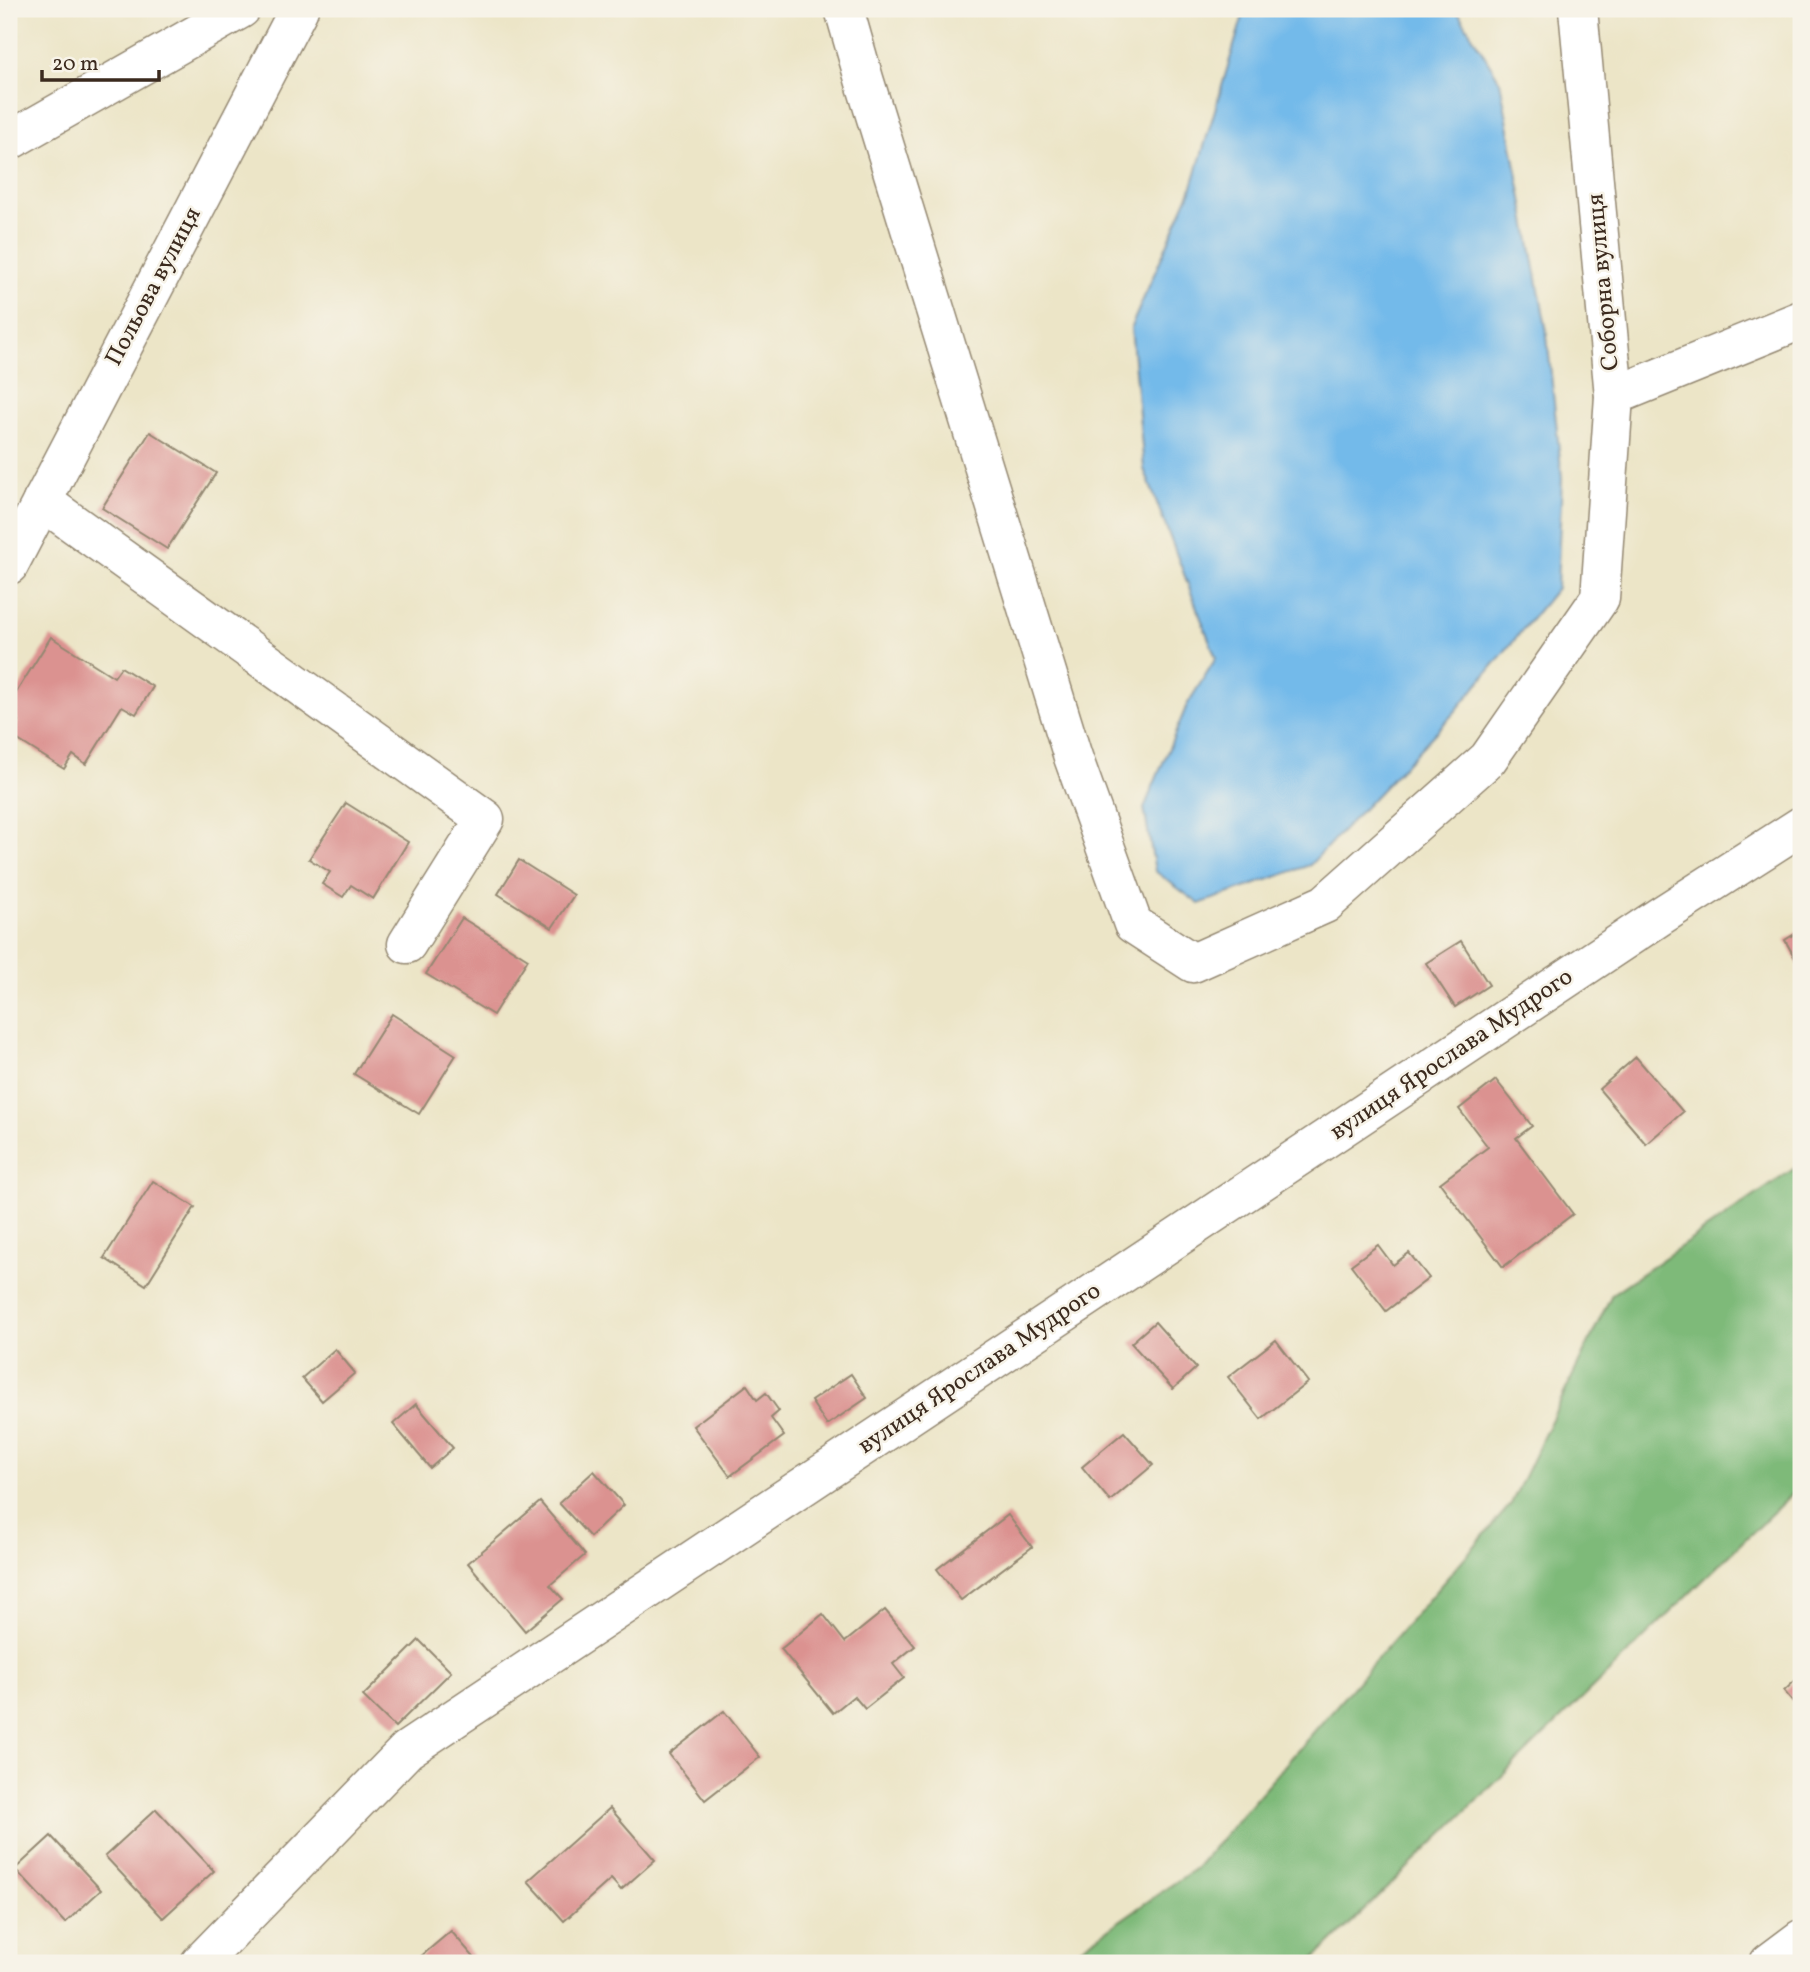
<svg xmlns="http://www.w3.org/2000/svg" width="1810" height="1972" viewBox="0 0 1810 1972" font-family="Vollkorn,serif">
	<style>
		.forest { fill: #7eba79; stroke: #5c724c; stroke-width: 2 }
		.water { fill: #73baea; stroke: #577284; stroke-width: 2 }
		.building { fill: #db9290 }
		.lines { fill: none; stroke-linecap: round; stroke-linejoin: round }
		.minor-casing { stroke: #948872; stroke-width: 41 }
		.minor { stroke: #fff; stroke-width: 38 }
		.labels { text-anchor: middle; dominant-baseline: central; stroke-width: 5; stroke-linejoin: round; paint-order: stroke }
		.street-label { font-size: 24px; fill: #3b2a1e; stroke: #f7f3e8 }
	</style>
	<rect width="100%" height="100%" fill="#f7f3e8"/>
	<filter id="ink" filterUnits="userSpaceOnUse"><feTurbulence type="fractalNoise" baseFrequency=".0143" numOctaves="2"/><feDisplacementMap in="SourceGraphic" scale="14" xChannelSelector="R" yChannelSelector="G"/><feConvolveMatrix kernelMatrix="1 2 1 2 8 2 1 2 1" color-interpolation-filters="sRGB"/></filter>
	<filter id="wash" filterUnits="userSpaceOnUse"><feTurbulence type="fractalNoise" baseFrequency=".00686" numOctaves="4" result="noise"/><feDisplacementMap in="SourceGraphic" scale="28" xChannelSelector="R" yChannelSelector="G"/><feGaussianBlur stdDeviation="1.57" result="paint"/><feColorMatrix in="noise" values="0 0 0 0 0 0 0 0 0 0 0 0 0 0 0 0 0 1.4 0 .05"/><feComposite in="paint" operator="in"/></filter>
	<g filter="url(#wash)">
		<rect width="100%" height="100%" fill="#ece5c7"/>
		<path class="forest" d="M1801,1164V1485L1310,1963H1059L1196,1868L1511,1504L1612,1294Z"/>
		<path class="water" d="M1245,9H1456L1500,81L1546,327L1562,478L1557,588L1454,713L1310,865L1199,904L1155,871L1144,808L1187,705L1216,658L1144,469L1131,327L1191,190Z"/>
		<g id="blocks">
			<g class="building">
				<path d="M150,432L216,473L167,549L102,508Z"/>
				<path d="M51,637L114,677L121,667L153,687L136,714L122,706L86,764L73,755L64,769L10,735L18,721L9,715V704Z"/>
				<path d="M346,803L408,842L373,899L351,885L343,897L322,884L330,872L309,859Z"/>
				<path d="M519,860L574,895L552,928L498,894Z"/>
				<path d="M462,918L528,959L493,1015L426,974Z"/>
				<path d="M1801,930V969L1785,940Z"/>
				<path d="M1461,941L1489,985L1455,1007L1426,963Z"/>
				<path d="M392,1014L456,1055L419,1114L354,1074Z"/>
				<path d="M1636,1057L1683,1112L1646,1144L1599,1089Z"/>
				<path d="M1496,1080L1532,1126L1516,1138L1573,1214L1503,1267L1440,1183L1488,1147L1459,1109Z"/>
				<path d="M153,1181L195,1207L146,1285L104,1258Z"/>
				<path d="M1378,1245L1393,1265L1409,1253L1429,1278L1386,1311L1351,1265Z"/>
				<path d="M1155,1322L1196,1368L1173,1389L1131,1343Z"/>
				<path d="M1276,1340L1308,1382L1261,1419L1228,1377Z"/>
				<path d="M335,1349L355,1373L322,1401L302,1378Z"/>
				<path d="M851,1374L867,1398L827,1425L811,1401Z"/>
				<path d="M747,1385L757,1400L766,1393L779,1411L771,1418L784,1436L730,1476L693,1426Z"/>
				<path d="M416,1404L453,1448L430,1468L393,1424Z"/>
				<path d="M1124,1432L1153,1465L1110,1501L1082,1467Z"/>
				<path d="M594,1471L624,1505L590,1537L559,1503Z"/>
				<path d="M540,1502L585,1555L550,1585L563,1599L525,1631L468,1563Z"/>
				<path d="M1008,1515L1032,1547L961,1600L937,1569Z"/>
				<path d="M885,1610L915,1646L893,1664L904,1678L865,1709L854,1696L833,1713L781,1649L823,1614L845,1642Z"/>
				<path d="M419,1640L451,1672L395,1727L363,1696Z"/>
				<path d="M1801,1675V1711L1784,1691Z"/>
				<path d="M724,1711L760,1757L705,1800L669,1754Z"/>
				<path d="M610,1808L655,1860L621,1890L611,1879L564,1921L528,1881Z"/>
				<path d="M156,1809L214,1871L163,1918L105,1856Z"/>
				<path d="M51,1836L101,1890L65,1923L15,1869Z"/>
				<path d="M451,1931L479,1963H413Z"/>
			</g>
		</g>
	</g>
	<g filter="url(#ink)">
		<use href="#blocks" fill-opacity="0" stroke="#948872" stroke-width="2"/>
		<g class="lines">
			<g class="minor-casing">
				<g id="minor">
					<path d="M844,9L864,79L1073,757L1133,924L1193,963L1325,904L1488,759L1600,598L1614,396L1578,9"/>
					<path d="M9,141L241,9"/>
					<path d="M1614,396L1801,320"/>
					<path d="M42,501L485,819L407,944"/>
					<path d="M9,565L299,9"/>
					<path d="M200,1963L407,1750L1662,915L1801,826"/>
					<path d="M1769,1963L1801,1939"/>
				</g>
			</g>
			<use href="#minor" class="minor"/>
		</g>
	</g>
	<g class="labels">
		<g class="street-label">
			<text transform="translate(1604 282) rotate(-95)">Соборна вулиця</text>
			<text transform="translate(154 287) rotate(-62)">Польова вулиця</text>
			<text transform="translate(1452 1055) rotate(-34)">вулиця Ярослава Мудрого</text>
			<text transform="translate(980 1369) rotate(-34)">вулиця Ярослава Мудрого</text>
		</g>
	</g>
	<rect width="1810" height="1972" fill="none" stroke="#f7f3e8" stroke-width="35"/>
	<path d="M42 70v10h117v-10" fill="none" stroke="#3b2a1e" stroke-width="3.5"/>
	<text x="52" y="70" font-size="21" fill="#3b2a1e" stroke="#f7f3e8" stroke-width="5" paint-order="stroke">20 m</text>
</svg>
